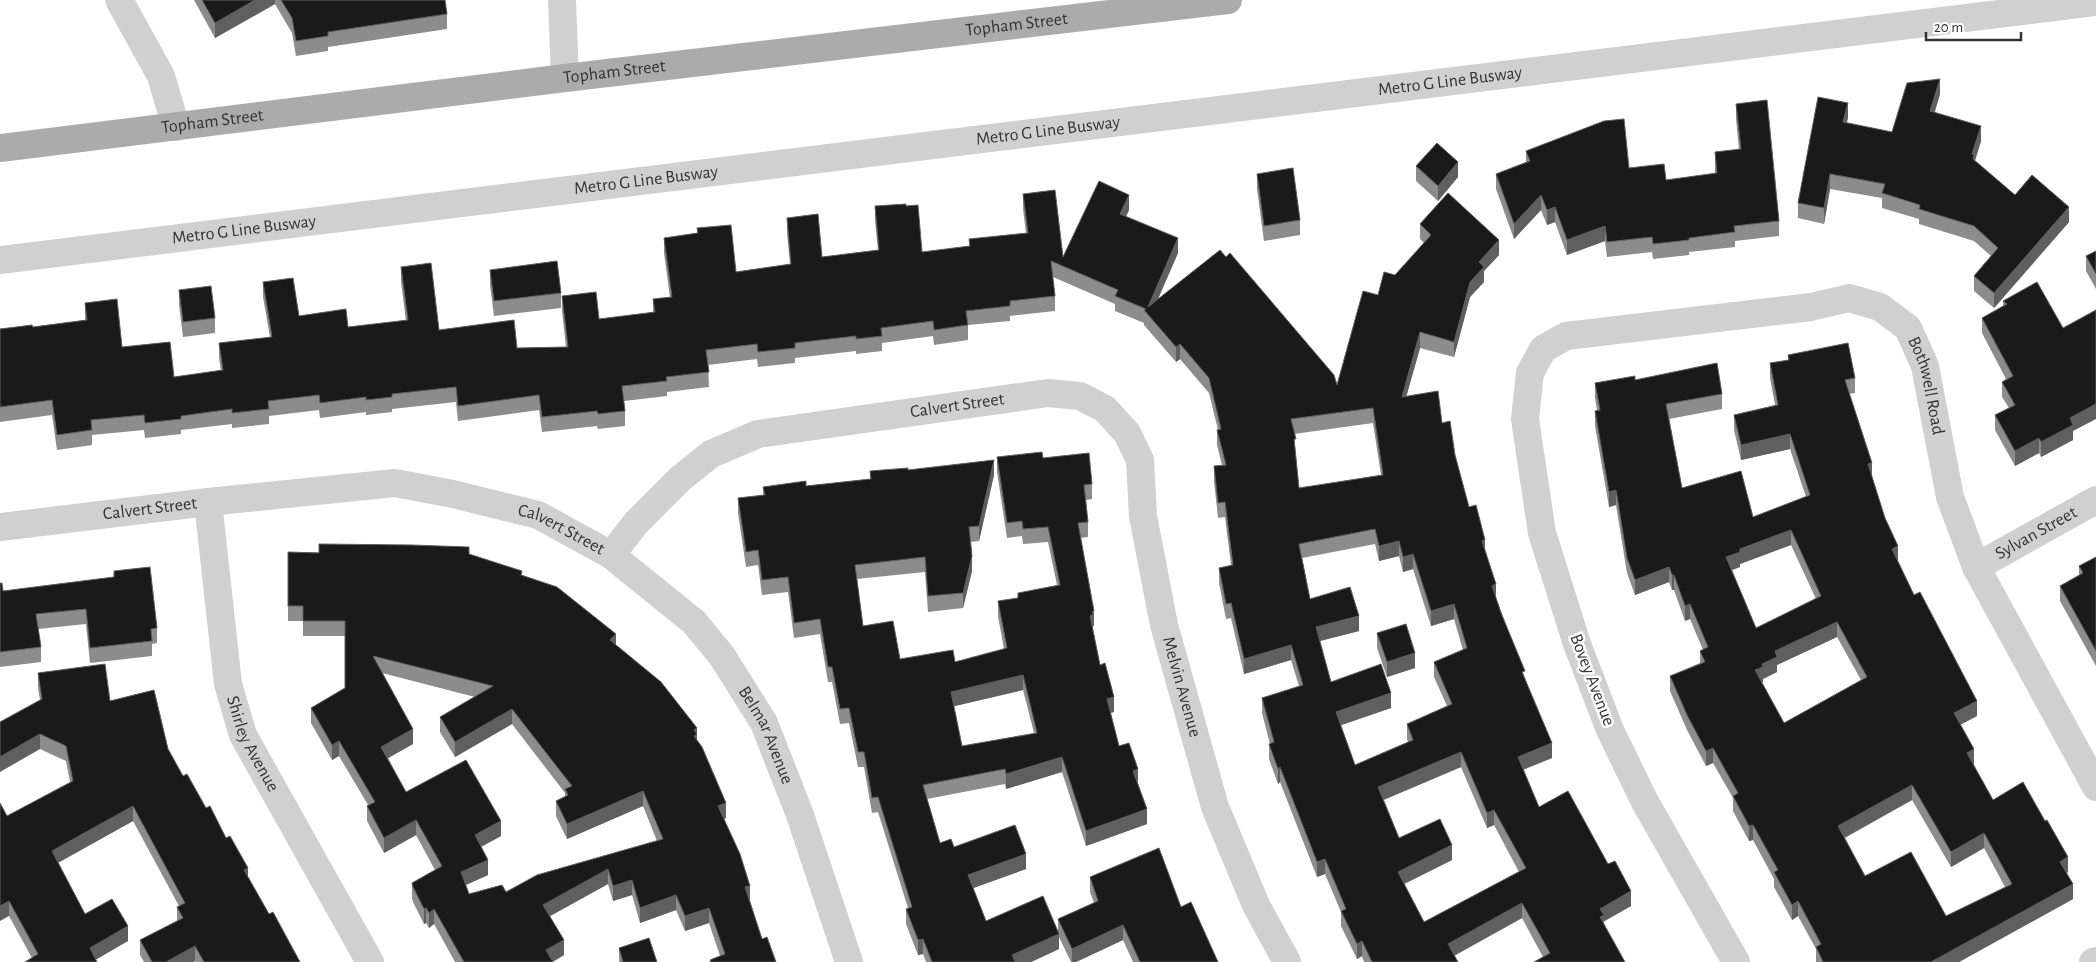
<svg xmlns="http://www.w3.org/2000/svg" width="2096" height="962" viewBox="0 0 2096 962" font-family="'Alegreya Sans',sans-serif">
	<style>
		.lines { fill: none; stroke-linecap: round; stroke-linejoin: round }
		.minor { stroke: #d0d0d0; stroke-width: 28 }
		.major { stroke: #ababab; stroke-width: 28 }
		.wall { fill: #8c8c8c; fill-rule: evenodd }
		.shaded-wall { fill: #5f5f5f }
		.building { fill: #1a1a1a; stroke: #5f5f5f; fill-rule: evenodd }
		.labels { text-anchor: middle; dominant-baseline: central; stroke-width: 5; stroke-linejoin: round; paint-order: stroke }
		.street-label { font-size: 18px; fill: #333; stroke: #fff }
	</style>
	<rect width="100%" height="100%" fill="#fff"/>
	<g class="lines">
		<g class="minor">
			<path d="M119,0L161,76L176,127"/>
			<path d="M562,0L565,78"/>
			<path id="s1" d="M0,260L2096,2"/>
			<path id="s2" d="M208,502L228,684L243,735L370,962"/>
			<path id="s3" d="M0,527L208,502L395,483L453,494L538,515L611,555L694,622L722,656L764,723L800,815L849,962"/>
			<path id="s4" d="M611,555L636,523L681,478L711,454L758,434L1048,393L1080,396L1105,409L1127,433L1140,460L1143,516L1164,625L1215,807L1256,905L1287,962"/>
			<path id="s5" d="M1976,567L2096,500"/>
			<path id="s6" d="M1736,962L1645,802L1610,730L1577,644L1542,533L1525,419L1530,373L1543,349L1566,336L1811,307L1849,298L1880,307L1908,328L1925,366L1950,497L1976,567L2096,787"/>
			<path d="M2093,962L2096,961"/>
		</g>
		<path class="major" id="s7" d="M0,148L565,78L1228,0"/>
	</g>
	<g class="wall">
		<path d="M194,0H445L447,14V29L328,47V51L296,56L292,33L275,4L215,38Z"/>
		<path d="M1940,94L1935,112L1981,141L1975,161L2015,195L2069,222L1994,308L1974,291V276L1991,256L1974,241L1919,224V219L1882,208V198L1830,189L1824,224L1798,218V203L1848,118L1846,123L1892,132Z"/>
		<path d="M1736,104L1779,221V236L1735,241V247L1689,252V255L1653,259L1652,252L1607,257L1605,241L1567,255L1555,222L1547,225L1541,210L1514,239L1496,189V174L1526,162V151L1629,168L1666,180L1715,174V152L1739,150L1736,119Z"/>
		<path d="M1416,166L1458,177L1438,201L1416,181Z"/>
		<path d="M1257,174L1300,220V235L1264,241L1257,189Z"/>
		<path d="M1023,194L1063,257L1129,210L1126,216L1178,253L1158,299L1337,385L1378,295L1424,243L1420,239V224L1499,255L1484,271V282L1470,297L1454,357L1420,348L1406,396L1442,423L1455,455L1469,507L1485,551L1496,597L1525,678L1552,758L1523,769L1539,807L1608,864L1631,906L1543,957L1522,918L1454,956L1458,962H1364L1362,956L1357,959L1341,926V912L1325,874L1317,877L1280,782L1278,784L1269,759V744H1270L1262,713V698L1299,686L1291,660L1244,674L1231,618L1226,619L1219,583V568L1231,565L1225,517L1218,518L1214,481V466L1222,465L1217,445V430H1218L1209,393L1180,359L1176,362L1144,325V323L1115,311V304L1053,277L1055,296V311L1010,316V321L968,325V340L934,345L933,336L882,343V351L856,354V351L795,358V363L758,367L757,359L708,365L709,387L667,392V396L624,401L625,411V426L598,429L597,426L542,432L539,410L458,421L456,402L392,409V412L366,415V412L320,418L319,410L269,416V424L232,428V424L181,430V434L145,438L144,430L92,435V445L57,450L52,415L0,422V329L33,327L85,320V303L122,347L174,377L221,371L219,358V343L270,337L263,297V282L299,316L348,327L406,321L401,282V267L439,330L517,348L566,347L562,311V296L599,319L653,313V299L670,297L664,253V238L697,233V228L736,272L790,264L787,233V218L822,257L878,250L875,221V206H906L922,252L969,246V239L1026,233L1023,209ZM1373,423L1381,475L1299,488L1294,434ZM1375,544L1379,561L1399,556L1403,572L1413,569L1431,626L1454,619L1463,650L1434,662V677L1447,706L1407,724V739L1408,742L1355,765L1340,725L1391,708L1331,682L1320,641L1359,631L1310,599L1302,558ZM1461,767L1487,828L1494,825L1519,872L1424,922L1404,884L1452,860L1399,838L1384,800Z"/>
		<path d="M2096,251V289L2086,271V256Z"/>
		<path d="M490,270L561,293V308L494,316L490,285Z"/>
		<path d="M179,290L215,318V333L183,337L179,305Z"/>
		<path d="M2003,301L2063,328L2073,431V440L2041,457L2039,453L2015,466L1995,430V415L2009,408L2002,397V382L2006,379L1982,333V318L2003,306Z"/>
		<path d="M1788,355L1855,378V393L1849,394L1872,476L1898,562L1914,595L1977,716L1960,725L1973,765L1993,800L2068,872L2067,873L2073,899L1959,962H1816V949L1798,916L1792,920L1774,887V879L1753,840L1749,841L1733,811V798L1713,763L1706,766L1687,730L1670,691V676L1700,663V651L1703,650L1690,619L1685,621L1674,590H1672L1669,582L1635,595L1627,573L1616,505L1609,507L1595,426V411L1597,410L1595,398V383L1635,380L1722,394V409L1669,419L1682,488L1753,517L1806,497L1790,449L1741,460L1734,430V415L1775,405L1770,378V363L1788,360ZM1791,545L1816,599L1756,628L1732,570L1740,567V564ZM1837,637L1861,680L1784,723L1762,682H1763V679L1777,672V665ZM1912,800L1951,867L1984,848L2005,887L1946,916L1865,876L1845,838Z"/>
		<path d="M997,457L1043,458L1092,484V499L1086,500L1088,522V537L1081,538L1094,626H1093V629L1100,665L1114,712L1110,713L1119,746L1138,783L1147,824L1086,846L1062,772L1006,789L1005,784L927,799L940,843L1026,869L973,888L986,921L1058,931V919L1094,903L1090,892V877L1181,907L1213,953L1218,962H1133L1123,940L1076,962H1071L1059,937V949L1031,962H926L923,954L918,955L906,924V909L908,908L878,812L872,813L864,767H858L849,723L840,724L832,682H828L820,634L794,638L788,592L762,595L758,565L746,567L738,513V498L763,495V487L806,486L870,479V471L908,470L994,475L979,541L971,542L972,571L963,608L928,612L925,572L857,579L863,626L900,659L955,662L1004,649L998,616V601L1018,598V593L1057,585L1048,542L1023,544L1022,536L1007,538L997,472ZM1023,690L1034,733L962,746L954,706Z"/>
		<path d="M288,552L469,554L522,575L616,645L697,728V740L726,818L724,819L762,939L776,962H710V960L720,956L709,923L685,931L676,910L640,923L632,895L613,901L608,884L550,916L564,955L553,962H455L434,924L429,928L426,923L424,924L413,902L412,898V883L435,870L416,835L384,853L367,821V806L368,805L339,756L332,760L311,723V708L345,688V636H303V621H288ZM382,673L475,697L440,717V732L455,757L512,724L565,793V797L556,801V816L567,839L643,806L657,841L506,892L469,894L466,885L488,875L481,847L501,836L406,792L388,758L413,744Z"/>
		<path d="M2096,557V666L2060,601V586L2079,576V566Z"/>
		<path d="M114,571L157,628V643L152,644V656L90,663L86,624L38,629L41,647V662L0,667V583L3,591L114,577Z"/>
		<path d="M1377,633L1415,668L1387,677L1377,648Z"/>
		<path d="M38,673L110,701L168,749L183,776L206,808L248,877L269,914L300,962H196L195,961L193,962H144L140,955V940L177,921V907L179,906L133,821L58,863L85,914L128,941L32,958L9,916L7,816L70,782L66,761L40,749V700L38,688Z"/>
		<path d="M619,948L657,962H619Z"/>
	</g>
	<g class="shaded-wall">
		<path d="M255,0H275V4L215,38V23Z"/>
		<path d="M1940,79V94L1930,126V111Z"/>
		<path d="M1848,103V118L1843,137V122Z"/>
		<path d="M1981,126V141L1974,163V170L1972,154Z"/>
		<path d="M1458,162V177L1438,201V186Z"/>
		<path d="M1830,174V189L1824,224V208Z"/>
		<path d="M1129,195V210L1120,229V214Z"/>
		<path d="M1541,195V210L1514,239V224Z"/>
		<path d="M1555,207V222L1547,225V210Z"/>
		<path d="M2069,207V222L1994,308V293Z"/>
		<path d="M1605,226V241L1567,255V240Z"/>
		<path d="M1178,238V253L1150,317L1148,307Z"/>
		<path d="M1499,240V255L1484,271V282L1470,297L1454,357V342L1470,282L1479,262Z"/>
		<path d="M1420,332V348L1402,412V397Z"/>
		<path d="M1180,344V359L1176,362V347Z"/>
		<path d="M2096,404V419L2073,431V440L2041,457V442L2070,418Z"/>
		<path d="M1790,434V449L1741,460V445Z"/>
		<path d="M2039,438V453L2015,466V451Z"/>
		<path d="M994,460V475L979,541V526Z"/>
		<path d="M1872,463V478L1868,464Z"/>
		<path d="M1616,490V505L1609,507V492Z"/>
		<path d="M1791,530V545L1740,564V567L1726,572V557L1740,549Z"/>
		<path d="M1485,540V555L1482,541Z"/>
		<path d="M1399,541V556L1379,561V546Z"/>
		<path d="M1898,546V561L1892,564V549Z"/>
		<path d="M1413,554V569L1403,572V557Z"/>
		<path d="M972,556V571L963,608V593Z"/>
		<path d="M1669,567V582L1635,595V580Z"/>
		<rect x="1672" y="575" width="2" height="15"/>
		<path d="M1496,584V599L1492,586Z"/>
		<path d="M1454,604V619L1431,626V611Z"/>
		<path d="M1690,604V619L1685,621V606Z"/>
		<path d="M1094,611V626H1093V630L1090,616L1092,612Z"/>
		<path d="M1359,616V631L1316,642V627Z"/>
		<path d="M1837,622V637L1777,665V672L1763,679V682L1755,685V670L1775,651Z"/>
		<path d="M616,634V649L610,640Z"/>
		<path d="M1291,645V660L1244,674V659Z"/>
		<path d="M1415,653V668L1387,677V662Z"/>
		<path d="M1023,675V690L951,707V692Z"/>
		<path d="M1391,693V708L1336,727V712Z"/>
		<path d="M1114,697V712L1107,714V699Z"/>
		<path d="M1977,701V716L1954,728V713Z"/>
		<path d="M512,709V724L455,757V742Z"/>
		<path d="M697,728V749L694,751V730Z"/>
		<path d="M413,729V744L381,762V747Z"/>
		<path d="M40,734V749L0,772V757Z"/>
		<path d="M339,741V756L332,760V745Z"/>
		<path d="M1552,743V758L1518,772V757Z"/>
		<path d="M1713,748V763L1706,766V751Z"/>
		<path d="M1974,749V764L1967,768V753Z"/>
		<path d="M1461,752V767L1378,802V787Z"/>
		<path d="M1062,757V772L1006,789V774Z"/>
		<path d="M1280,767V782L1278,784V769Z"/>
		<path d="M1138,769V784L1133,771Z"/>
		<path d="M1912,785V800L1838,841V826Z"/>
		<path d="M643,791V806L567,839V824Z"/>
		<path d="M726,803V818L718,821V806Z"/>
		<path d="M133,806V821L52,866V851Z"/>
		<path d="M1147,809V824L1086,846V831Z"/>
		<path d="M1494,810V825L1487,828V813Z"/>
		<path d="M416,820V835L384,853V838Z"/>
		<path d="M501,821V836L475,850V835Z"/>
		<path d="M1753,825V840L1749,841V826Z"/>
		<path d="M1984,833V848L1951,867V852Z"/>
		<path d="M1452,845V860L1398,887V872Z"/>
		<path d="M1026,854V869L968,890V875Z"/>
		<path d="M2068,857V872L2060,877V862Z"/>
		<path d="M1325,859V874L1317,877V862Z"/>
		<path d="M488,860V875L461,887V872Z"/>
		<path d="M248,868V883L244,870Z"/>
		<path d="M608,869V884L543,920V905Z"/>
		<path d="M632,880V895L613,901V886Z"/>
		<path d="M2073,884V899L1959,962H1931Z"/>
		<path d="M750,886V901L745,887Z"/>
		<path d="M1631,891V906L1604,921V930L1600,932V909Z"/>
		<path d="M676,895V910L640,923V908Z"/>
		<path d="M9,901V916L0,921V906Z"/>
		<path d="M1798,901V916L1792,920V905Z"/>
		<path d="M1522,903V918L1448,959V944Z"/>
		<path d="M426,908V923L424,924V909Z"/>
		<path d="M709,908V923L685,931V916Z"/>
		<path d="M434,909V924L429,928V913Z"/>
		<path d="M1123,925V940L1076,962H1072V949Z"/>
		<path d="M128,926V941L92,962L90,948Z"/>
		<path d="M1059,934V949L1031,962H1012V955Z"/>
		<path d="M923,939V954L918,955V940Z"/>
		<path d="M564,940V955L552,962L546,950Z"/>
		<path d="M1362,941V956L1357,959V944Z"/>
		<path d="M195,946V961L193,962H166Z"/>
	</g>
	<g class="building">
		<path d="M202,0H255L215,23Z"/>
		<path d="M281,0H445L447,14L328,32V36L296,41L292,18Z"/>
		<path d="M1940,79L1930,111L1981,126L1972,154L1974,155L1973,159L2015,195L2032,175L2069,207L1994,293L1974,276L1998,248L1974,226L1919,209L1920,205L1882,193L1885,184L1830,174L1824,208L1798,203L1818,97L1848,103L1843,122L1892,132L1907,83Z"/>
		<path d="M1767,100L1779,221L1734,226L1735,232L1689,238V240L1653,244L1652,237L1607,242L1605,226L1567,240L1555,207L1547,210L1541,195L1514,224L1496,174L1530,161L1526,151L1604,121L1624,119L1629,168L1664,164L1666,180L1717,173L1715,152L1741,149L1736,104Z"/>
		<path d="M1437,143L1458,162L1438,186L1416,166Z"/>
		<path d="M1293,168L1300,220L1264,226L1257,174Z"/>
		<path d="M1099,181L1129,195L1120,214L1178,238L1148,307L1220,250L1226,257L1230,253L1334,375L1337,385L1363,291L1378,295L1384,272L1395,275L1431,235L1420,224L1448,193L1499,240L1479,262L1484,267L1470,282L1454,342L1420,332L1402,397L1438,391L1442,423L1450,421L1455,455L1469,507L1476,505L1485,540L1482,541L1496,584L1492,586L1501,613L1525,671L1522,672L1552,743L1518,757L1539,807L1568,791L1608,864L1615,861L1631,891L1600,909L1604,915L1600,917L1625,962H1534L1550,953L1522,903L1448,944L1458,962H1372L1362,941L1357,944L1341,911L1346,909L1325,859L1317,862L1280,767L1278,769L1269,744L1274,742L1262,698L1303,685L1291,645L1244,659L1231,603L1226,604L1219,568L1233,565L1225,502L1218,503L1214,466L1226,465L1217,430L1221,429L1209,378L1180,344L1176,347L1144,310L1146,309L1115,296L1118,290L1051,261L1055,296L1010,301V306L966,311L968,325L934,330L933,321L881,328L882,336L856,339V336L795,343V348L758,352L757,344L706,350L709,372L666,377L667,381L622,386L625,411L598,414L597,411L542,417L539,395L458,406L456,387L392,394V397L366,400V397L320,403L319,395L268,401L269,409L232,413V409L181,416V419L145,423L144,415L91,420L92,430L57,435L52,400L0,407V329L32,325L33,327L87,320L85,303L117,299L122,347L170,342L174,377L223,370L219,343L272,337L263,282L293,278L299,316L346,309L348,327L408,320L401,267L431,263L439,330L514,320L517,348L568,347L562,296L596,292L599,319L655,312L653,299L672,297L664,238L698,233L697,228L731,225L736,272L791,264L787,218L818,214L822,257L879,250L875,206L906,204V206L918,205L922,252L970,246L969,239L1028,233L1023,194L1055,190L1063,257ZM1373,408L1383,475L1299,488L1294,439H1296L1291,419ZM1375,529L1379,546L1399,541L1403,557L1413,554L1431,611L1454,604L1467,648L1434,662L1452,704L1407,724L1413,740L1355,765L1336,712L1391,693L1381,664L1331,682L1316,627L1359,616L1350,587L1310,599L1299,544ZM1461,752L1487,813L1494,810L1526,868L1424,922L1398,872L1452,845L1440,819L1399,838L1378,787Z"/>
		<path d="M2096,251V274L2086,256Z"/>
		<path d="M557,261L561,293L494,301L490,270Z"/>
		<path d="M2037,282L2063,328L2096,310V404L2070,418L2073,425L2041,442L2039,438L2015,451L1995,415L2015,405L2002,382L2013,376L1982,318L2007,304L2003,301Z"/>
		<path d="M211,286L215,318L183,322L179,290Z"/>
		<path d="M1848,343L1855,378L1845,380L1872,463L1868,464L1885,518L1898,546L1892,549L1914,595L1920,592L1977,701L1954,713L1974,749L1967,753L1993,800L2023,782L2045,821L2047,820L2068,857L2060,862L2073,884L1931,962H1823L1816,947L1821,944L1798,901L1792,905L1774,872L1778,870L1753,825L1749,826L1733,796L1738,793L1713,748L1706,751L1687,715L1670,676L1705,662L1700,651L1708,647L1690,604L1685,606L1674,575H1672L1669,567L1635,580L1627,558L1616,490L1609,492L1595,411L1600,410L1595,383L1635,376V380L1717,363L1722,394L1666,404L1682,488L1741,471L1753,517L1810,495L1790,434L1741,445L1734,415L1778,405L1770,363L1789,360L1788,355ZM1791,530L1821,596L1756,628L1726,557L1740,552V549ZM1837,622L1867,677L1784,723L1755,670L1763,667L1762,664L1777,657L1775,651ZM1912,785L1951,852L1984,833L2012,884L1946,916L1911,852L1865,876L1838,826Z"/>
		<path d="M1042,452L1043,458L1089,453L1092,484L1084,485L1088,522L1078,523L1094,611L1092,612L1093,615L1090,616L1100,665L1105,663L1114,697L1107,699L1119,746L1129,743L1138,769L1133,771L1147,809L1086,831L1062,757L1006,774L1005,769L923,785L940,843L951,839L954,847L1015,825L1026,854L968,875L986,921L1043,896L1059,934L1012,955L1015,962H932L923,939L918,940L906,909L912,907L878,797L872,798L864,752H858L849,708L840,709L832,667H828L820,619L794,623L788,577L762,580L758,550L746,552L738,498L765,495L763,487L806,481V486L871,479L870,471L908,468V470L994,460L979,526L969,527L972,556L963,593L928,596L925,557L855,565L863,626L893,621L900,659L953,650L955,662L1007,648L998,601L1018,598V593L1060,585L1048,527L1023,529L1022,521L1007,523L997,457ZM1023,675L1037,733L962,746L951,692Z"/>
		<path d="M319,544L412,545L469,547V554L522,571L521,575L557,587L616,634L610,640L661,682L697,728L694,730L697,734L694,736L702,747L726,803L718,806L740,854L750,886L745,887L762,939L767,937L776,962H711L710,960L725,954L709,908L685,916L676,895L640,908L632,880L613,886L608,869L543,905L564,940L546,950L553,962H464L434,909L429,913L426,908L424,909L413,887L412,883L442,866L416,820L384,838L367,806L375,802L339,741L332,745L311,708L345,688V621H303V606H288V552L319,553ZM373,656L493,686L440,717L455,742L512,709L572,786L565,789L568,795L556,801L567,824L643,791L663,839L537,875L506,892L502,885L469,894L461,872L488,860L475,835L501,821L466,760L406,792L381,747L413,729Z"/>
		<path d="M2096,557V651L2060,586L2083,573L2079,566Z"/>
		<path d="M150,567L157,628L151,629L152,641L90,648L86,609L36,614L41,647L0,652V583H2L3,591L114,577V571Z"/>
		<path d="M1406,624L1415,653L1387,662L1377,633Z"/>
		<path d="M105,664L110,701L154,690L168,749L183,776L187,774L206,808L210,806L226,838L230,836L248,868L244,870L269,914L273,912L300,962H204L195,946L166,962H152L140,940L183,918L177,907L185,903L133,806L52,851L85,914L112,899L128,926L90,948L97,962H25L38,954L9,901L0,906V803L7,816L73,781L66,746L40,734L0,757V722L42,699L38,673Z"/>
		<path d="M1159,848L1181,907L1191,902L1218,962H1140L1123,925L1072,949L1058,919L1098,901L1090,877Z"/>
		<path d="M649,938L657,962H623L619,948Z"/>
	</g>
	<g class="labels">
		<g class="street-label">
			<text stroke="none"><textPath href="#s7" startOffset="1024">Topham Street</textPath></text>
			<text stroke="none"><textPath href="#s7" startOffset="619">Topham Street</textPath></text>
			<text stroke="none"><textPath href="#s1" startOffset="1461">Metro G Line Busway</textPath></text>
			<text stroke="none"><textPath href="#s7" startOffset="214">Topham Street</textPath></text>
			<text stroke="none"><textPath href="#s1" startOffset="1056">Metro G Line Busway</textPath></text>
			<text stroke="none"><textPath href="#s1" startOffset="651">Metro G Line Busway</textPath></text>
			<text stroke="none"><textPath href="#s1" startOffset="246">Metro G Line Busway</textPath></text>
			<text stroke="none"><textPath href="#s6" startOffset="1102">Bothwell Road</textPath></text>
			<text stroke="none"><textPath href="#s4" startOffset="395">Calvert Street</textPath></text>
			<text stroke="none"><textPath href="#s3" startOffset="151">Calvert Street</textPath></text>
			<text stroke="none"><textPath href="#s3" startOffset="571">Calvert Street</textPath></text>
			<text stroke="none"><textPath href="#s5" startOffset="69">Sylvan Street</textPath></text>
			<text transform="translate(1592 680) rotate(69)">Bovey Avenue</text>
			<text stroke="none"><textPath href="#s4" startOffset="841">Melvin Avenue</textPath></text>
			<text stroke="none"><textPath href="#s3" startOffset="869">Belmar Avenue</textPath></text>
			<text stroke="none"><textPath href="#s2" startOffset="248">Shirley Avenue</textPath></text>
		</g>
	</g>
	<path d="M1926 32v8h95v-8" fill="none" stroke="#333333" stroke-width="2.5"/>
	<text x="1934" y="32" font-size="15" fill="#333333" stroke="#ffffff" stroke-width="4" paint-order="stroke">20 m</text>
</svg>
